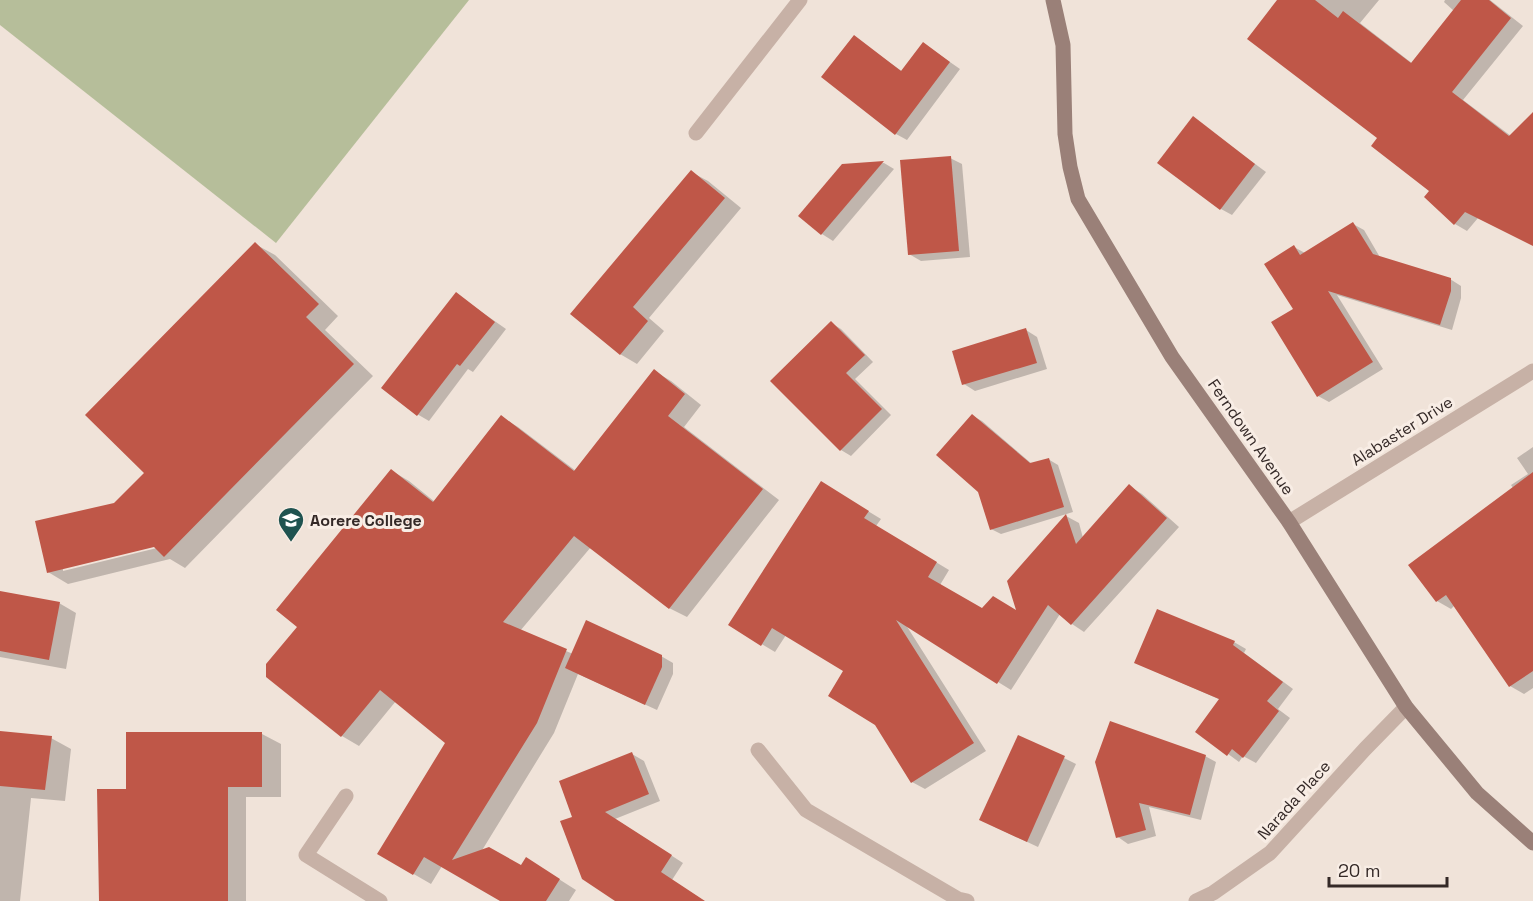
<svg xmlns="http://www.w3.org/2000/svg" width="1533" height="901" viewBox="0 0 1533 901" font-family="'Space Grotesk',sans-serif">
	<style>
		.green { fill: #b6be9a }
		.shadow { fill: #0003; fill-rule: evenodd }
		.building { fill: #bf5748 }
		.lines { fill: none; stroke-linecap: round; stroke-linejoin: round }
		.service { stroke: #c7b1a6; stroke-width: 15 }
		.minor { stroke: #c7b1a6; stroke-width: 15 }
		.secondary { stroke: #9a8078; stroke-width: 15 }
		.labels { text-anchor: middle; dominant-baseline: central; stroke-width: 6; stroke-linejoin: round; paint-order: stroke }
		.street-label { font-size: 16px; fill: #342927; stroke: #f8ede5 }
		.poi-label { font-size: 16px; font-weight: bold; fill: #342927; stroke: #f8ede5; text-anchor: start }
	</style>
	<rect width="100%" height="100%" fill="#f0e3d9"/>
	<path class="green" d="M0,0H469L276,243L0,25Z"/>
	<g class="shadow">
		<path d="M1279,0H1379L1360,23L1413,64L1454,11L1444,2L1445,0H1490L1523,26L1463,100L1511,136L1533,114V245L1478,218L1467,231L1455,224L1432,191L1380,138Z"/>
		<path d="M854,37L903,72L924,44L960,69L907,140L896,134Z"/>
		<path d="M1193,118L1266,172L1232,215L1221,209Z"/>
		<path d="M950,158L962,164L970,257L921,261L909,254Z"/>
		<path d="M884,163L894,169L833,241L822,234L800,216L843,166Z"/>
		<path d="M691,172L708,181L741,208L649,318L664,331L637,364L620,354L572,314Z"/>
		<path d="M1353,224L1364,230L1381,259L1450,279L1461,286V298L1452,330L1337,295L1383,369L1329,402L1318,396L1295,309L1294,247L1305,253Z"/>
		<path d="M255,244L275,255L338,316L325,330L373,376L185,568L170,559L68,584L48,572L146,473ZM161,544V547L63,571V568Z"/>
		<path d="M456,294L506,329L473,372L468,369L429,421L417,414Z"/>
		<path d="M831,323L841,329L873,362L855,379L891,415L851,456L841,450Z"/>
		<path d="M1026,330L1037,337L1047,369L975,391L964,384Z"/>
		<path d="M654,371L671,381L701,405L684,427L779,500L687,617L669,608L591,547L520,631L573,654L661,656L673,663V674L657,710L578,674L554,733L481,852L521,867L543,869L576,890L569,901H500V900L442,866L431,884L379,854L447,742L396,701L359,746L342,736L268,676L299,627L392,471L409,481L435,502L501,417L518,427L576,471Z"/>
		<path d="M973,416L982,421L1032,464L1048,459L1058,465L1073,512L1001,534L991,529Z"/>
		<path d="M1533,447V688L1524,694L1510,686L1455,605L1451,609L1437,601L1513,488L1511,485L1528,474L1517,458Z"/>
		<path d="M1129,486L1142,494L1179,527L1084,632L1072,624L1060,614L1011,690L906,625L986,751L925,789L912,782L845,671L786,635L775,652L730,625L835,491L881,519L876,526L949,570L940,585L982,610L1018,612L1066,516L1079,523L1083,538Z"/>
		<path d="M0,593L59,603L76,613L66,669L0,657Z"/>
		<path d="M1234,642L1246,649L1244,653L1293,689L1278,709L1290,718L1256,763L1243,756L1239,762L1197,731L1221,700L1136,663Z"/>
		<path d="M0,732L51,738L71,749L65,801L31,798L20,901H0Z"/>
		<path d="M128,733L262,734L281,744V797H246V901H100L127,790Z"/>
		<path d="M632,754L644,761L660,801L615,819L683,863L672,880L704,901H618L574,818Z"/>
		<path d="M1205,756L1216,762L1201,820L1149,807L1156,836L1128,844L1118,837L1096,762Z"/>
		<path d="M1064,758L1076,764L1038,847L993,826Z"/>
	</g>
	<g class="building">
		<path d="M1277,0H1315L1338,18L1343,11L1411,63L1461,0H1489L1511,18L1452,92L1509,136L1533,112V246L1465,212L1454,225L1424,197L1429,191L1371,146L1377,138L1247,39Z"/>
		<path d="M854,35L901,71L923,42L950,62L895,135L821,77Z"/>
		<path d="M1193,116L1255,164L1220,210L1157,163Z"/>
		<path d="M951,156L959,251L908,255L900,160Z"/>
		<path d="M884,161L821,235L798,216L842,164Z"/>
		<path d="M691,170L725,198L633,307L648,321L620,355L570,314Z"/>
		<path d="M1353,222L1373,254L1451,278V291L1440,325L1328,291L1373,362L1317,397L1271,322L1293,309L1264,264L1294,245L1300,255Z"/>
		<path d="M255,242L319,304L306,317L354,364L164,557L154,547L47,573L35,521L114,503L144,473L85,415Z"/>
		<path d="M456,292L495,322L460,366L457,364L417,416L381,388Z"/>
		<path d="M831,321L865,355L846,373L882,409L840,451L770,381Z"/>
		<path d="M1026,328L1037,363L962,385L952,351Z"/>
		<path d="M654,369L685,394L668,416L763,489L669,609L574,536L503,622L567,649L537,723L452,860L489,847L521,865L526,857L560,879L546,901H500L424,857L413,875L377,854L445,743L380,690L341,737L266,677V664L297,627L276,610L391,469L433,502L501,415L574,471Z"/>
		<path d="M972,414L1030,463L1049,458L1064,507L990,530L978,492L936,455Z"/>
		<path d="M1533,472V671L1509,687L1446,595L1436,602L1408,565Z"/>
		<path d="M821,481L869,511L864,518L937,562L928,577L982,608L993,596L1016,610L1007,581L1066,514L1076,544L1129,484L1167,518L1071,625L1048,605L997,684L896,620L974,743L911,783L875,725L828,696L843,671L772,628L761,646L728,625Z"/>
		<path d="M0,591L60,602L49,660L0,651Z"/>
		<path d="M1157,609L1235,641L1233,645L1283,682L1267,701L1279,711L1243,758L1232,749L1227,756L1195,732L1219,699L1134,663Z"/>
		<path d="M586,620L662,655V667L645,705L565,668Z"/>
		<path d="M1110,721L1206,755L1190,815L1139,803L1146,830L1116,838L1095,762Z"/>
		<path d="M0,731L52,736L45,790L0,786Z"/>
		<path d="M126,732H262V787H228V901H99L97,789H126Z"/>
		<path d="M1018,735L1065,756L1027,842L979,820Z"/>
		<path d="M632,752L649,794L605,812L672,855L661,872L705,901H615L582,879L560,821L572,817L559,781Z"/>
	</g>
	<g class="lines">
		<g class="service">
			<path d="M696,133L800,0"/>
			<path d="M346,796L306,855L380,901"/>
		</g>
		<g class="minor">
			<path d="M1289,522L1533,371"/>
			<path d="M758,750L806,810L958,899L967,901"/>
			<path d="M1196,901L1213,893L1270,853L1365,749L1406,707"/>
		</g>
		<path class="secondary" d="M1053,0L1063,45L1065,134L1070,167L1078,199L1172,357L1289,522L1406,707L1477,793L1533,843"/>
	</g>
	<defs>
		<g id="school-pin" transform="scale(1.35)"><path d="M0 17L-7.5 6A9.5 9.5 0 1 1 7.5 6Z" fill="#1f5350" stroke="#f8ede5"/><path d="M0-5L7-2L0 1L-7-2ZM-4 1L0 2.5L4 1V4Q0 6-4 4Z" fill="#fff"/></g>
	</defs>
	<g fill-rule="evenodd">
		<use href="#school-pin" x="291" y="520"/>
	</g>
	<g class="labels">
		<g class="street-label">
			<text transform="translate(1402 431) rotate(-32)">Alabaster Drive</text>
			<text transform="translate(1251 437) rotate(55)">Ferndown Avenue</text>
			<text transform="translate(1294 800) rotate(-48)">Narada Place</text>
		</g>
		<g class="poi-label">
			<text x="310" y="520">Aorere College</text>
		</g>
	</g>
	<path d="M1329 877v9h118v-9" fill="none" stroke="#342927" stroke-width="3"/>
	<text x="1338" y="877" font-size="18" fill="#342927" stroke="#f8ede5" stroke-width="4.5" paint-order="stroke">20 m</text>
</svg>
